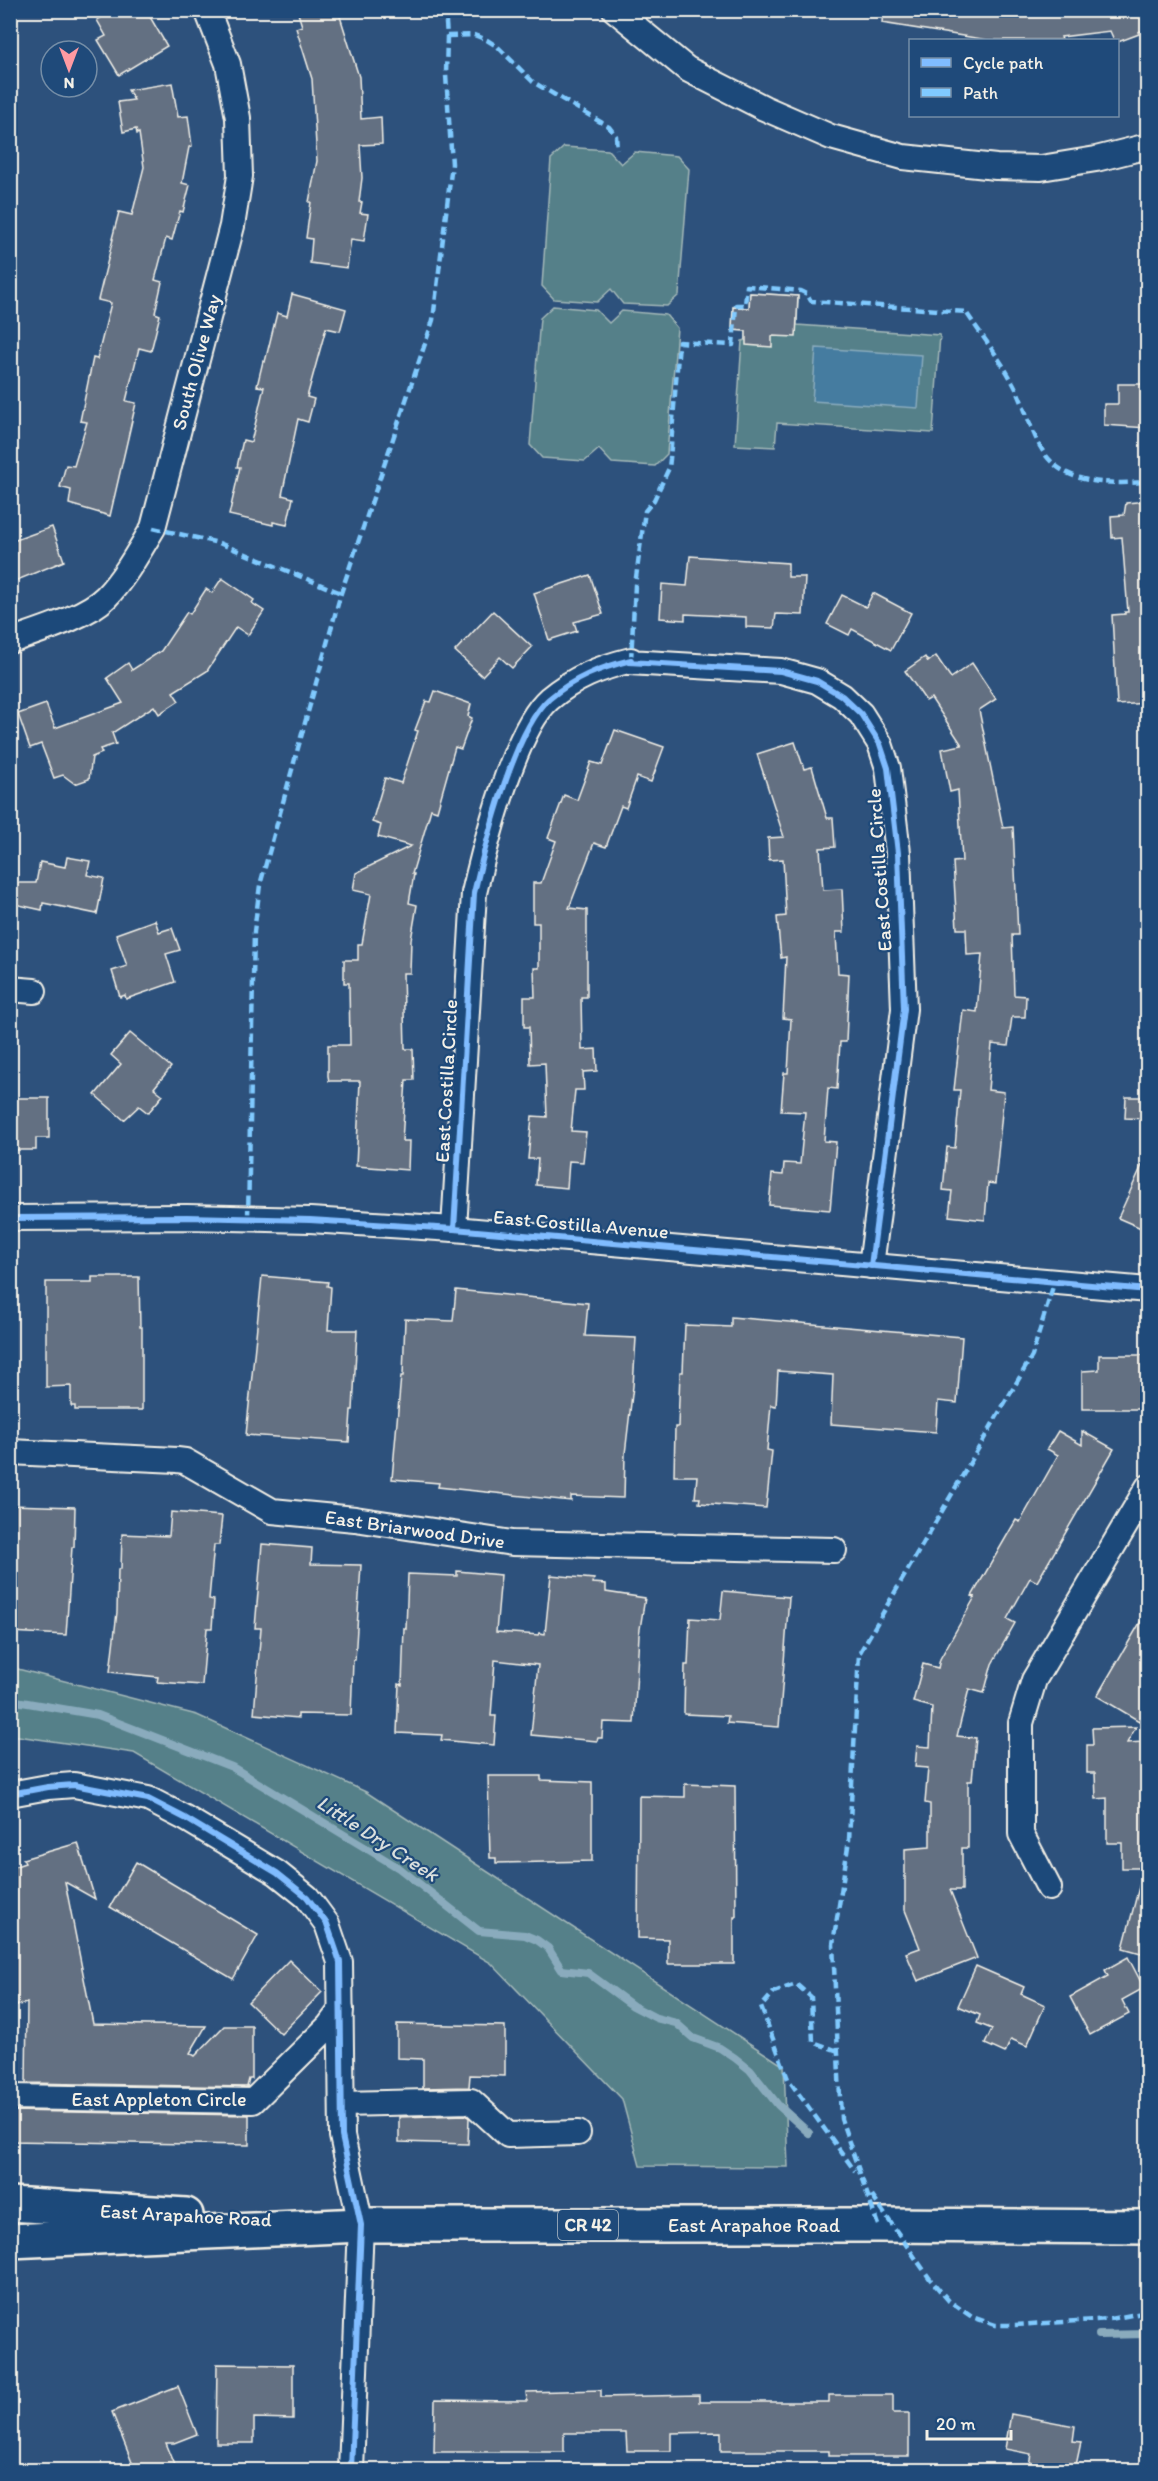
<svg xmlns="http://www.w3.org/2000/svg" width="1158" height="2481" viewBox="0 0 1158 2481" font-family="Itim,sans-serif">
	<style>
		.green { fill: #548089; stroke: #a4b8b8; stroke-width: 1.5 }
		.water { fill: #447ca0; stroke: #8aabbd; stroke-width: 1.5 }
		.lines { fill: none; stroke-linecap: round; stroke-linejoin: round }
		.stream { stroke: #8aabbd; stroke-width: 8 }
		.building { fill: #636f82; stroke: #f4f1e8; stroke-width: 1.5 }
		.minor-casing { stroke: #f4f1e8; stroke-width: 28 }
		.primary-casing { stroke: #f4f1e8; stroke-width: 38 }
		.minor { stroke: #1f4a7a; stroke-width: 24 }
		.primary { stroke: #1f4a7a; stroke-width: 33 }
		.quiet { stroke: #80caff; stroke-width: 4.5; stroke-dasharray: 9 4.5; stroke-linecap: butt }
		.cycleway-casing { stroke: #1f4a7a; stroke-width: 10 }
		.cycleway { stroke: #80bcff; stroke-width: 6 }
		.labels { text-anchor: middle; dominant-baseline: central; stroke-width: 4.5; stroke-linejoin: round; paint-order: stroke }
		.shield { fill: #1f4a7a; stroke: #b4bfc7; stroke-width: 1.5 }
		.shield-label { font-size: 18px; font-weight: bold; fill: #f4f1e8 }
		.street-label { font-size: 20px; fill: #f4f1e8; stroke: #1f4a7a }
		.water-label { font-size: 21px; font-style: italic; fill: #dadfdd; stroke: #1f4a7a }
	</style>
	<rect width="100%" height="100%" fill="#2d517c"/>
	<filter id="ink" filterUnits="userSpaceOnUse"><feTurbulence type="fractalNoise" baseFrequency=".0167" numOctaves="2"/><feDisplacementMap in="SourceGraphic" scale="12" xChannelSelector="R" yChannelSelector="G"/><feConvolveMatrix kernelMatrix="1 2 1 2 8 2 1 2 1" color-interpolation-filters="sRGB"/></filter>
	<g filter="url(#ink)">
		<g class="green">
			<path d="M564,147L608,150L621,164L635,152L677,156L689,169L679,295L667,306L623,304L611,289L597,302L554,299L542,286L551,159Z"/>
			<path d="M750,293L798,296L797,325L940,335L933,433L777,423L775,447L735,445L742,341L746,340V331L732,330L733,307L749,308Z"/>
			<path d="M553,306L596,310L609,323L622,311L666,315L677,328L667,454L655,466L612,463L599,449L585,461L542,458L530,445L540,318Z"/>
			<path d="M10,1667L197,1715L366,1792L784,2066L788,2167L640,2166L622,2099L491,1963L134,1753L11,1735Z"/>
		</g>
		<path class="water" d="M816,348L922,355L918,408L812,401Z"/>
		<g class="lines">
			<g class="stream">
				<path d="M10,1700L98,1715L232,1767L399,1868L479,1931L525,1935L537,1940L548,1948L562,1970L588,1973L633,2006L656,2018L676,2023L693,2038L720,2048L735,2058L750,2070L778,2105L809,2133"/>
				<path d="M1099,2335L1148,2334"/>
			</g>
		</g>
		<g class="building">
			<path d="M113,10H146L167,46L119,75L98,40L106,36L97,20Z"/>
			<path d="M297,10H338L359,77L361,119L381,117L382,144L360,145L362,178L359,202H362L360,213L368,214L364,241L351,239L347,268L310,263L312,239L306,238L311,202H309L317,161L312,79L296,28L302,26Z"/>
			<path d="M883,10H1148V29L1138,32L1139,34L1118,42L1114,40L1110,31L1061,37L1062,40H988L882,23Z"/>
			<path d="M172,83L178,117L188,116L192,146L189,147L182,183L190,185L183,212L180,211L172,240L166,238L155,280L162,282L155,313L160,315L151,351L139,348L126,401L136,403L110,516L69,504L71,490L60,487L66,465L74,466L87,422L80,421L93,358L97,359L111,303L98,300L113,239H112L119,212L132,215L144,167L139,133L137,134L136,129L123,132L118,102L134,100L128,90Z"/>
			<path d="M750,293L798,296L796,337L772,336V347L746,345V331L732,330L733,307L749,308Z"/>
			<path d="M292,294L346,309L340,331L326,328L307,397L314,399L308,422L298,419L282,495L293,498L287,525L273,522V525L229,515L240,467H237L243,440L251,442L264,387L257,386L263,361L265,362L277,313L287,316Z"/>
			<path d="M1118,384H1148V428L1104,425V404H1118Z"/>
			<path d="M1148,501V703L1117,705L1112,615L1125,614V612H1128L1122,537L1112,538L1111,516L1124,515L1126,503Z"/>
			<path d="M52,527L64,561L10,583V542Z"/>
			<path d="M690,556L788,563V577H805L803,615L776,614L774,628L746,627V617L685,614V620L660,618L662,584L687,586Z"/>
			<path d="M590,575L603,614L574,622L577,631L549,640L534,593Z"/>
			<path d="M222,578L254,600L252,603L264,611L248,635L236,627L207,671L173,692L179,701L159,714L154,706L112,733L116,744L100,749L102,753L92,757L89,779L75,784L63,775L54,778L41,744L30,748L18,714L46,704L55,728L123,703L107,678L128,663L132,670L161,651L187,612L190,614L206,589L212,593Z"/>
			<path d="M873,593L911,613L891,650L852,629L849,635L827,624L842,595L866,607Z"/>
			<path d="M493,611L532,647L512,668L500,657L482,676L455,651Z"/>
			<path d="M936,656L951,678L972,663L996,699L979,710L1003,828L1013,827L1018,935H1012L1014,995L1026,996L1025,1017H1012L1008,1046L992,1044L988,1090L1004,1092L995,1184L988,1183L985,1220L949,1216L952,1191L943,1190L947,1147L955,1148L960,1090H954L963,1010L977,1012L982,954L967,955L966,929H957L953,862L962,861L958,790L950,792L942,749L962,745L931,698L926,701L905,671L925,657L928,662Z"/>
			<path d="M435,691L471,704L468,716L472,718L461,749L455,747L437,811L431,809L412,874H414L409,903L417,905L411,940L410,973H403L405,1049H413L414,1080H406L402,1141H409L408,1170L356,1166L360,1081H329L328,1076V1045H350L349,983H344V960H358V944H362L371,894L353,890L356,873L411,846L378,837L381,825L372,822L385,778L401,783L418,731L415,730L426,701L431,702Z"/>
			<path d="M615,730L664,747L651,782L637,777L626,808L621,806L606,847L594,843L569,908L587,910V997H581L582,1050L596,1049L597,1071L583,1072L584,1090H575L571,1131L586,1132L583,1162L569,1161L567,1188L536,1185L538,1159H528L532,1116L547,1117L545,1063L530,1064L529,1027H524V997H535L534,968H539V923H533V883H541L556,841L548,838L564,795L577,800L591,762L602,765Z"/>
			<path d="M795,742L804,769L812,767L827,818H833L835,847L820,848L823,890L842,889L844,932H836L838,973L849,974L846,1042H840L837,1089L828,1088L824,1141L836,1142L830,1210L769,1205L772,1174L783,1175L784,1163L800,1164L805,1112L781,1111L784,1073H788L791,1019L783,1018L786,957L781,958L777,917L786,916L783,859L769,860L768,838L784,837L757,754Z"/>
			<path d="M67,857L90,861L87,875L104,878L97,914L43,903L42,910L10,903V883H36L40,862L65,867Z"/>
			<path d="M155,920L159,932L172,928L180,950L166,954L175,982L126,999L125,995L120,997L112,971L127,966L116,934Z"/>
			<path d="M130,1033L171,1067L154,1088L163,1095L148,1113L139,1106L124,1120L95,1095L121,1064L111,1055Z"/>
			<path d="M1126,1097H1148V1119L1125,1118Z"/>
			<path d="M10,1098H49V1138H36V1150H10Z"/>
			<path d="M1148,1152V1231L1118,1218Z"/>
			<path d="M262,1276L328,1282L327,1286L331,1287L328,1330H357L353,1410H351L349,1442L246,1435Z"/>
			<path d="M92,1277H139L140,1327H142V1410H75V1406H71V1386L46,1387V1282H92Z"/>
			<path d="M456,1290L588,1303L585,1336L636,1338L633,1386L625,1454L624,1498L571,1496V1501L438,1487L439,1483L392,1479L401,1376H403L405,1319L453,1321Z"/>
			<path d="M731,1317L962,1337L957,1403L938,1401L936,1432L831,1424L833,1375L778,1371L776,1406L771,1405L767,1450L772,1451L766,1508L699,1503L700,1498H695L697,1476H674L675,1427H678L680,1372H683L685,1325L731,1327Z"/>
			<path d="M1099,1355H1148V1382H1142V1409H1082V1371L1099,1370Z"/>
			<path d="M1058,1431L1082,1445V1431L1114,1449L1037,1582L1030,1578L1007,1619L1015,1623L992,1664L984,1693L969,1689L957,1736L976,1738L972,1781H968V1848H962V1890H950L977,1958L918,1981L906,1953L920,1948L905,1910V1849L930,1847V1804L925,1803L928,1768L915,1767L917,1746L930,1747L932,1707L913,1702L923,1664L938,1668L940,1659L975,1597L972,1596L1016,1520L1020,1522L1058,1455L1047,1449Z"/>
			<path d="M10,1505L75,1507L74,1547H72L66,1635L10,1632Z"/>
			<path d="M171,1512L222,1516L219,1545H214L209,1599L214,1600L212,1628H207L202,1685L157,1682L158,1677L110,1672L117,1612L118,1569H121L122,1534L169,1536Z"/>
			<path d="M262,1544L312,1548L311,1564L361,1565L355,1660H353L351,1715L298,1714V1718L254,1714L261,1628H255Z"/>
			<path d="M457,1571L501,1575L496,1632L539,1635V1633L545,1634L551,1575L594,1579L593,1583L606,1584V1592L645,1598L639,1635L634,1723L603,1722L602,1738H598L597,1741L531,1735L538,1665L495,1660L491,1716H496L494,1745L441,1740L442,1735L397,1733L399,1684L402,1685L404,1628L406,1629L408,1574L457,1576Z"/>
			<path d="M723,1591L789,1597L779,1727L727,1723L728,1716L684,1714L685,1665H688L690,1618L720,1620Z"/>
			<path d="M1148,1609V1707L1139,1721L1097,1696Z"/>
			<path d="M1136,1727L1127,1743L1144,1742L1148,1868H1122V1843H1107V1798L1096,1799L1095,1773H1087V1745H1093L1092,1728Z"/>
			<path d="M488,1776H541V1780L592,1782V1861L496,1863V1858H490Z"/>
			<path d="M685,1784L735,1786L736,1917H734V1964H668V1939L638,1938L639,1796L685,1797Z"/>
			<path d="M78,1843L95,1899L65,1882L93,2024L206,2026L190,2053L195,2056L224,2026H252V2079H249L247,2087L26,2083L27,2003L10,2007V1868L25,1863L23,1859Z"/>
			<path d="M136,1862L258,1935L233,1979L110,1907Z"/>
			<path d="M1140,1883L1148,1884V1955L1123,1948Z"/>
			<path d="M1128,1957L1144,1988L1122,2000L1129,2014L1090,2035L1070,1997L1108,1976L1105,1970Z"/>
			<path d="M289,1960L322,1992L281,2034L248,2002Z"/>
			<path d="M976,1966L1024,1987L1021,1994L1045,2005L1027,2046L1011,2039L1005,2053L985,2044L992,2029L977,2023L980,2015L958,2006Z"/>
			<path d="M397,2024L505,2026V2076L470,2075L469,2087L423,2088V2059L397,2058Z"/>
			<path d="M10,2111L249,2115V2145L10,2141Z"/>
			<path d="M466,2115L469,2118L468,2144L399,2142V2117Z"/>
			<path d="M217,2364L293,2365V2419L254,2418V2443H216Z"/>
			<path d="M178,2386L197,2434L174,2443H166L177,2470H135L112,2412Z"/>
			<path d="M601,2390V2397L699,2395V2402H829V2395H893V2413H909V2456H829V2451H721V2432L671,2433V2451H627L626,2433H564V2452H434L435,2400L527,2401L526,2392Z"/>
			<path d="M1011,2414L1075,2426L1073,2441L1081,2442L1075,2470H1028L1031,2454L1005,2449Z"/>
		</g>
		<g class="lines">
			<g class="minor-casing">
				<g id="minor">
					<path d="M615,10L687,69L764,108L831,137L903,157L996,167L1041,168L1096,159L1148,146"/>
					<path d="M10,641C38,631 86,617 106,597C125,577 139,551 153,528L232,226L240,176L238,118L228,64L207,10"/>
					<path d="M10,989L34,991"/>
					<path d="M10,1218L187,1217L310,1220L454,1229L1148,1290"/>
					<path d="M454,1229L474,893C485,846 514,730 549,699C574,678 599,668 631,660L629,662L781,671L817,681L842,696L861,714L880,744L888,768L898,853L904,1009L871,1266"/>
					<path d="M10,1452L177,1460L185,1461L272,1511L355,1519L512,1543L834,1550"/>
					<path d="M10,1794L48,1787L74,1785L148,1799L185,1818L277,1873L307,1897L327,1924L340,1962L342,2136L361,2225L351,2470"/>
					<path d="M1049,1888L1021,1834V1723L1034,1680L1148,1487"/>
					<path d="M10,2097L253,2101L329,2026L341,2010"/>
					<path d="M342,2104L471,2101L508,2135L578,2133"/>
				</g>
			</g>
			<g class="primary-casing">
				<g id="primary">
					<path d="M10,2204L186,2215"/>
					<path d="M10,2241L361,2225H878L1148,2227"/>
				</g>
			</g>
			<use href="#minor" class="minor"/>
			<use href="#primary" class="primary"/>
			<g class="quiet">
				<path d="M447,36L474,35L487,40L498,47L533,82L609,127L616,136L617,149"/>
				<path d="M153,528L219,543L341,593"/>
				<path d="M631,660L635,585L645,511L654,500L669,468L670,459L679,342L733,345L736,305H745L747,286L801,291L807,294L811,301L966,312C981,335 999,357 1012,381C1024,402 1029,427 1041,448C1062,486 1110,484 1148,482"/>
				<path d="M248,1218L254,932L260,885L341,593L433,320L452,164L446,75L447,36L445,10"/>
				<path d="M838,2051L813,2042L811,1997L796,1984L774,1992L761,2007L788,2079L855,2171"/>
				<path d="M872,2196L930,2279L949,2301L972,2317L995,2325H1015L1110,2319L1148,2312"/>
				<path d="M878,2225L841,2119L833,1944L849,1840L859,1654L1032,1356L1054,1283"/>
			</g>
			<g class="cycleway-casing">
				<g id="cycleway">
					<path d="M10,1218L187,1217L310,1220L454,1229L1148,1290"/>
					<path d="M454,1229L474,893C485,846 514,730 549,699C574,678 599,668 631,660L629,662L781,671L817,681L842,696L861,714L880,744L888,768L898,853L904,1009L871,1266"/>
					<path d="M10,1794L48,1787L74,1785L148,1799L185,1818L277,1873L307,1897L327,1924L340,1962L342,2136L361,2225L351,2470"/>
				</g>
			</g>
			<use href="#cycleway" class="cycleway"/>
		</g>
	</g>
	<g class="labels">
		<rect class="shield" x="558" y="2210" width="60" height="30" rx="4.5"/>
		<g class="shield-label">
			<text x="588" y="2225">CR 42</text>
		</g>
		<g class="street-label">
			<text transform="translate(196 362) rotate(-75)">South Olive Way</text>
			<text transform="translate(879 870) rotate(-94)">East Costilla Circle</text>
			<text transform="translate(446 1081) rotate(-87)">East Costilla Circle</text>
			<text transform="translate(581 1224) rotate(5)">East Costilla Avenue</text>
			<text transform="translate(415 1529) rotate(8)">East Briarwood Drive</text>
			<text x="159" y="2099">East Appleton Circle</text>
			<text transform="translate(186 2215) rotate(3)">East Arapahoe Road</text>
			<text x="754" y="2225">East Arapahoe Road</text>
		</g>
		<g class="water-label">
			<text transform="translate(378 1838) rotate(33)">Little Dry Creek</text>
		</g>
	</g>
	<rect width="1158" height="2481" fill="none" stroke="#1f4a7a" stroke-width="36"/>
	<rect x="18" y="18" width="1122" height="2445" fill="none" stroke="#f4f1e8" stroke-width="2" filter="url(#ink)"/>
	<rect x="909" y="39" width="210" height="78" fill="#1f4a7a" stroke="#748da6" stroke-width="1.5"/>
	<rect x="921" y="58" width="30" height="9" fill="#80bcff" stroke="#748da6" stroke-width="1.5"/>
	<text x="963" y="69" font-size="18" fill="#f4f1e8">Cycle path</text>
	<rect x="921" y="88" width="30" height="9" fill="#80caff" stroke="#748da6" stroke-width="1.5"/>
	<text x="963" y="99" font-size="18" fill="#f4f1e8">Path</text>
	<g transform="translate(69 69) rotate(180)"><circle r="28" fill="#1f4a7a" stroke="#748da6" stroke-width="1.5"/>
	<path d="M0-4.5L10 22L0 15L-10 22Z" fill="#ff9aa2"/>
	<text y="-9" font-size="16" font-weight="bold" text-anchor="middle" fill="#f4f1e8">N</text>
	</g>
	<path d="M927 2430v9h84v-9" fill="none" stroke="#f4f1e8" stroke-width="3"/>
	<text x="936" y="2430" font-size="18" fill="#f4f1e8" stroke="#1f4a7a" stroke-width="4.5" paint-order="stroke">20 m</text>
</svg>
